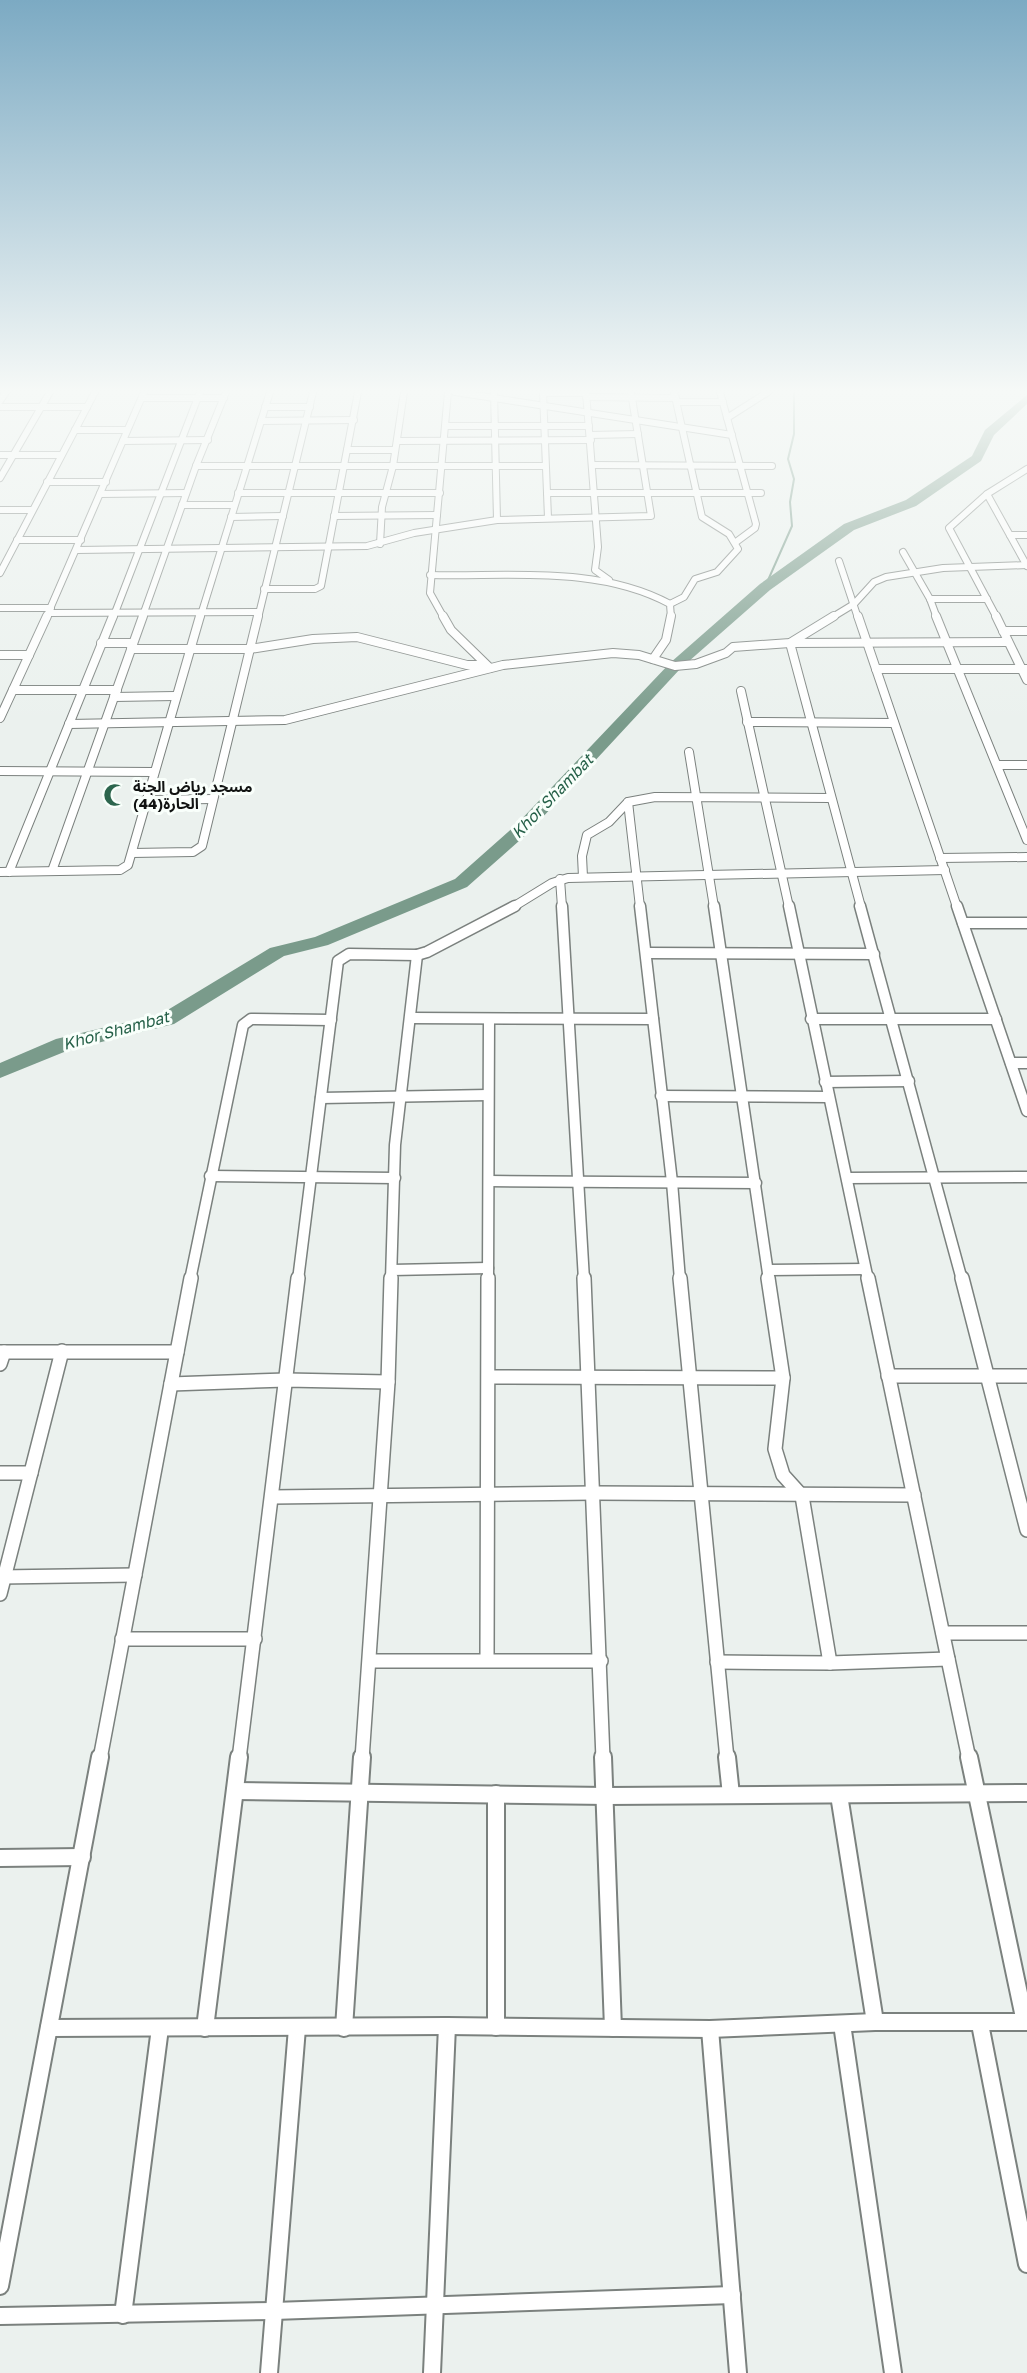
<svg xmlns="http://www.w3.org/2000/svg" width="1027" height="2373" viewBox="0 0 1027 2373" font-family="'Golos Text','Noto Sans Arabic',sans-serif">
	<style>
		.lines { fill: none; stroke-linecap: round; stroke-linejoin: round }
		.stream { stroke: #7a9b8b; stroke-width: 2 }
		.river { fill: #7a9b8b; fill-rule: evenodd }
		.minor-far4-casing { stroke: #7b817e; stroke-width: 8 }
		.minor-far3-casing { stroke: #7b817e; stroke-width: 10 }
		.minor-far2-casing { stroke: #7b817e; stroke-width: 13 }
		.minor-far1-casing { stroke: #7b817e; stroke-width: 16 }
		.minor-casing { stroke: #7b817e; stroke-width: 20 }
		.minor-far4 { stroke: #fff; stroke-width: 6 }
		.minor-far3 { stroke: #fff; stroke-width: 8 }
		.minor-far2 { stroke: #fff; stroke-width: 10 }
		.minor-far1 { stroke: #fff; stroke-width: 13 }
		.minor { stroke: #fff; stroke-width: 16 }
		.labels { text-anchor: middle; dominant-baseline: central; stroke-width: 6; stroke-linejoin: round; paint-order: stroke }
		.far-poi-label { font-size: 15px; font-weight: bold; fill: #111312; stroke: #f9fffb; text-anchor: start }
		.far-water-label { font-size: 16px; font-style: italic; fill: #256048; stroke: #f9fffb }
	</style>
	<rect width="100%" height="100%" fill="#ebf1ee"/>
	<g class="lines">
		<path class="stream" d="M765,587L792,526L790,502L794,479L788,459L794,434V392"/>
		<path class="river" d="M1027,395V404L994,435L981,461L916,506L854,530L770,590L680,669L528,833L467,887L328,945L284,956L174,1024L69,1050L0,1078V1063L56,1039L161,1014L270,948L315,937L455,879L516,825L670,663L760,584L844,524L906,500L972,456L985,430Z"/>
		<g class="minor-far4-casing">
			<g id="minor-far4">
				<path d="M455,392L732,435"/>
				<path d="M494,392L497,520"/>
				<path d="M543,392L548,518"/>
				<path d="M586,392L598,547L595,570L609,580"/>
				<path d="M720,392L756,524L755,528L736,542"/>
				<path d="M543,393H586"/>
				<path d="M586,397L676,398"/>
				<path d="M142,398H224"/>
				<path d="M0,401L6,392"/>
				<path d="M677,402H723"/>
				<path d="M0,407H87"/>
				<path d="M265,407H310"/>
				<path d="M727,418L768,392"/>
				<path d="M261,421L354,420"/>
				<path d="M446,426H589"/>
				<path d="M75,430H127"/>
				<path d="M590,435L638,434"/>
				<path d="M123,441L208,440"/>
				<path d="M397,441L591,440"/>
				<path d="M347,450H395"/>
				<path d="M0,455H61"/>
				<path d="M593,465L772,466"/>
				<path d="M196,466H545"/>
				<path d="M0,478L50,392"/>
				<path d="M47,482H106"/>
				<path d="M238,493H440"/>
				<path d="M547,493H761"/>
				<path d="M100,494L186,493"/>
				<path d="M987,494L1027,566"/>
				<path d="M182,505H234"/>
				<path d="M0,510H32"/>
				<path d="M334,516L437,515"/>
				<path d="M231,517L283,516"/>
				<path d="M1010,535H1027"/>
				<path d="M17,540H81"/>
				<path d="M380,544L382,507L393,466L404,392"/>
				<path d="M77,550L367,546L414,533L497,520L651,516L631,392"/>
				<path d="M903,552L930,599L937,618"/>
				<path d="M839,561L858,618"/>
				<path d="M0,573L95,392"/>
				<path d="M430,575C509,577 598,565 670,604L671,618"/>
				<path d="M264,589H315L321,586L358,392"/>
				<path d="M930,599H987"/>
				<path d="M670,604L684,597L695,579L717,572L738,549L729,534L702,517L674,392"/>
				<path d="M0,608H51"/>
				<path d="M49,613L258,612"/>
				<path d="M46,618L144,392"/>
				<path d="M113,618L200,392"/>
				<path d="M142,618L196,466L226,392"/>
				<path d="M200,618L270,392"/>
				<path d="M258,618L313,392"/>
				<path d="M444,618L430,593L448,392"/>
				<path d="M831,618L854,604L874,582L886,577L943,568L1027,565"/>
				<path d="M997,618L949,528L987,494L1027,469"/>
			</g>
		</g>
		<g class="minor-far3-casing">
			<g id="minor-far3">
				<path d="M443,616L451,630L490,668"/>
				<path d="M858,616L957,907"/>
				<path d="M936,616L1027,840"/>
				<path d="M996,616L1027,680"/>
				<path d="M1003,631H1027"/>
				<path d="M101,643H133"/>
				<path d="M131,649H250L313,639L357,637L467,665H483"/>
				<path d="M0,655H29"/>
				<path d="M653,659L666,640L671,616"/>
				<path d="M876,669H1027"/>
				<path d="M13,690H117"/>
				<path d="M741,691L789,907"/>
				<path d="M114,697L175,696"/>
				<path d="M0,718L47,616"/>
				<path d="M747,722L894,723"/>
				<path d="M69,724L285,720L503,665L613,653L639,655L675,666L696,664L726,653L733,647L790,643L834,616"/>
				<path d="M689,752L714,907"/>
				<path d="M998,765H1027"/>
				<path d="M0,771L153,772"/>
				<path d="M146,800L213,799"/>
				<path d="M628,802L640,907"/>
				<path d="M132,853L193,852L202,846L258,616"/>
				<path d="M940,858L1027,857"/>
				<path d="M52,871L143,616"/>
				<path d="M0,872L120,870L128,865L200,616"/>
				<path d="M9,872L113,616"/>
				<path d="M583,877L582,856L587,835L609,822L628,802L655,797L830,798"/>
				<path d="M560,879L562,907"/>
				<path d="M513,907L552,883L568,878L945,870"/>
				<path d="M861,907L790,643L1008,642"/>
			</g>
		</g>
		<g class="minor-far2-casing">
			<g id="minor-far2">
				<path d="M562,906L584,1280"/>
				<path d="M640,906L672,1182L680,1280"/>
				<path d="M714,906L769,1280"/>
				<path d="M789,906L868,1280"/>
				<path d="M860,906L962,1280"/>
				<path d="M957,906L1027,1111"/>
				<path d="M963,923H1027"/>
				<path d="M647,953L874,954"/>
				<path d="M411,1018L653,1019"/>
				<path d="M811,1019H996"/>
				<path d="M1011,1063H1027"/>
				<path d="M825,1082L909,1081"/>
				<path d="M661,1096L828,1097"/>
				<path d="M321,1098L488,1095"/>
				<path d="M210,1176L395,1178"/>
				<path d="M847,1178L1027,1177"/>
				<path d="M489,1181L756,1183"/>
				<path d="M392,1270L488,1268"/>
				<path d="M769,1270L865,1269"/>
				<path d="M190,1280L243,1025L251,1019L331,1020"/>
				<path d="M298,1280L338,961L349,954L417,955L427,952L515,906"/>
				<path d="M391,1280L395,1145L417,955"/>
				<path d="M488,1280L489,1019"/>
			</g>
		</g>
		<g class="minor-far1-casing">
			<g id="minor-far1">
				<path d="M584,1278L603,1759"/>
				<path d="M680,1278L727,1759"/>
				<path d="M768,1278L783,1378L775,1449L783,1475L802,1496L830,1663"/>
				<path d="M868,1278L969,1759"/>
				<path d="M962,1278L1027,1530"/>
				<path d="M0,1352H177"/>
				<path d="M0,1364L4,1352"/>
				<path d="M888,1376H1027"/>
				<path d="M490,1377L783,1378"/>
				<path d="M171,1384L286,1380L388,1382"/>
				<path d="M0,1473H31"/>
				<path d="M272,1497L594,1493L914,1495"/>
				<path d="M0,1577L135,1575"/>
				<path d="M0,1594L62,1351"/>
				<path d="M943,1633H1027"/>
				<path d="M122,1639H255"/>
				<path d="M487,1660L488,1278"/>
				<path d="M371,1661H601"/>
				<path d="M717,1662L830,1663L948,1659"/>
				<path d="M100,1759L191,1278"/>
				<path d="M239,1759L298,1278"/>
				<path d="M362,1759L388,1382L391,1278"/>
			</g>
		</g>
		<g class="minor-casing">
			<g id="minor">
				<path d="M603,1757L613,2028"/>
				<path d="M727,1757L731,1795"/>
				<path d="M969,1757L1025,2022"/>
				<path d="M235,1791L607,1796L1027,1793"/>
				<path d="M496,1794V2027"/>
				<path d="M839,1795L875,2022"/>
				<path d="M0,1858L82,1857"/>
				<path d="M842,2024L893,2373"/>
				<path d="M980,2024L1027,2264"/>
				<path d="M49,2028L447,2026L710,2029L875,2022H1027"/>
				<path d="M205,2028L239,1757"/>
				<path d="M344,2028L362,1757"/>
				<path d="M710,2029L738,2373"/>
				<path d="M0,2286L100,1757"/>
				<path d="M123,2315L160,2028"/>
				<path d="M0,2316L274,2311L732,2295"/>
				<path d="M269,2373L297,2028"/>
				<path d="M432,2373L447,2026"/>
			</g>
		</g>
		<use href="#minor-far4" class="minor-far4"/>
		<use href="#minor-far3" class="minor-far3"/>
		<use href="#minor-far2" class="minor-far2"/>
		<use href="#minor-far1" class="minor-far1"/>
		<use href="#minor" class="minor"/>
	</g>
	<linearGradient id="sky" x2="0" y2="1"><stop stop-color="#7caac3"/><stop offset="0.54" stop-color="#f6f9f7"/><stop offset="1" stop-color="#f6f9f7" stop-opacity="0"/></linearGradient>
	<rect width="1027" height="724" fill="url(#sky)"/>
	<defs>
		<g id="mosque-bare" transform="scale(1.8)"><path d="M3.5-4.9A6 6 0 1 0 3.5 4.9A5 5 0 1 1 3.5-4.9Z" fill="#2c654d" stroke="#f9fffb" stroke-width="2.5" paint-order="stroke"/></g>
	</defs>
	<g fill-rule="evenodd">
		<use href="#mosque-bare" x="115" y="795"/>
	</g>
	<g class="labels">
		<g class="far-poi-label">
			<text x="133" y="786">مسجد رياض الجنة<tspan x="133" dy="17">الحارة(44)</tspan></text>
		</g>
		<g class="far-water-label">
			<text transform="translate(552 796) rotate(-46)">Khor Shambat</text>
			<text transform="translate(116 1030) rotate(-15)">Khor Shambat</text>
		</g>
	</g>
</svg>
